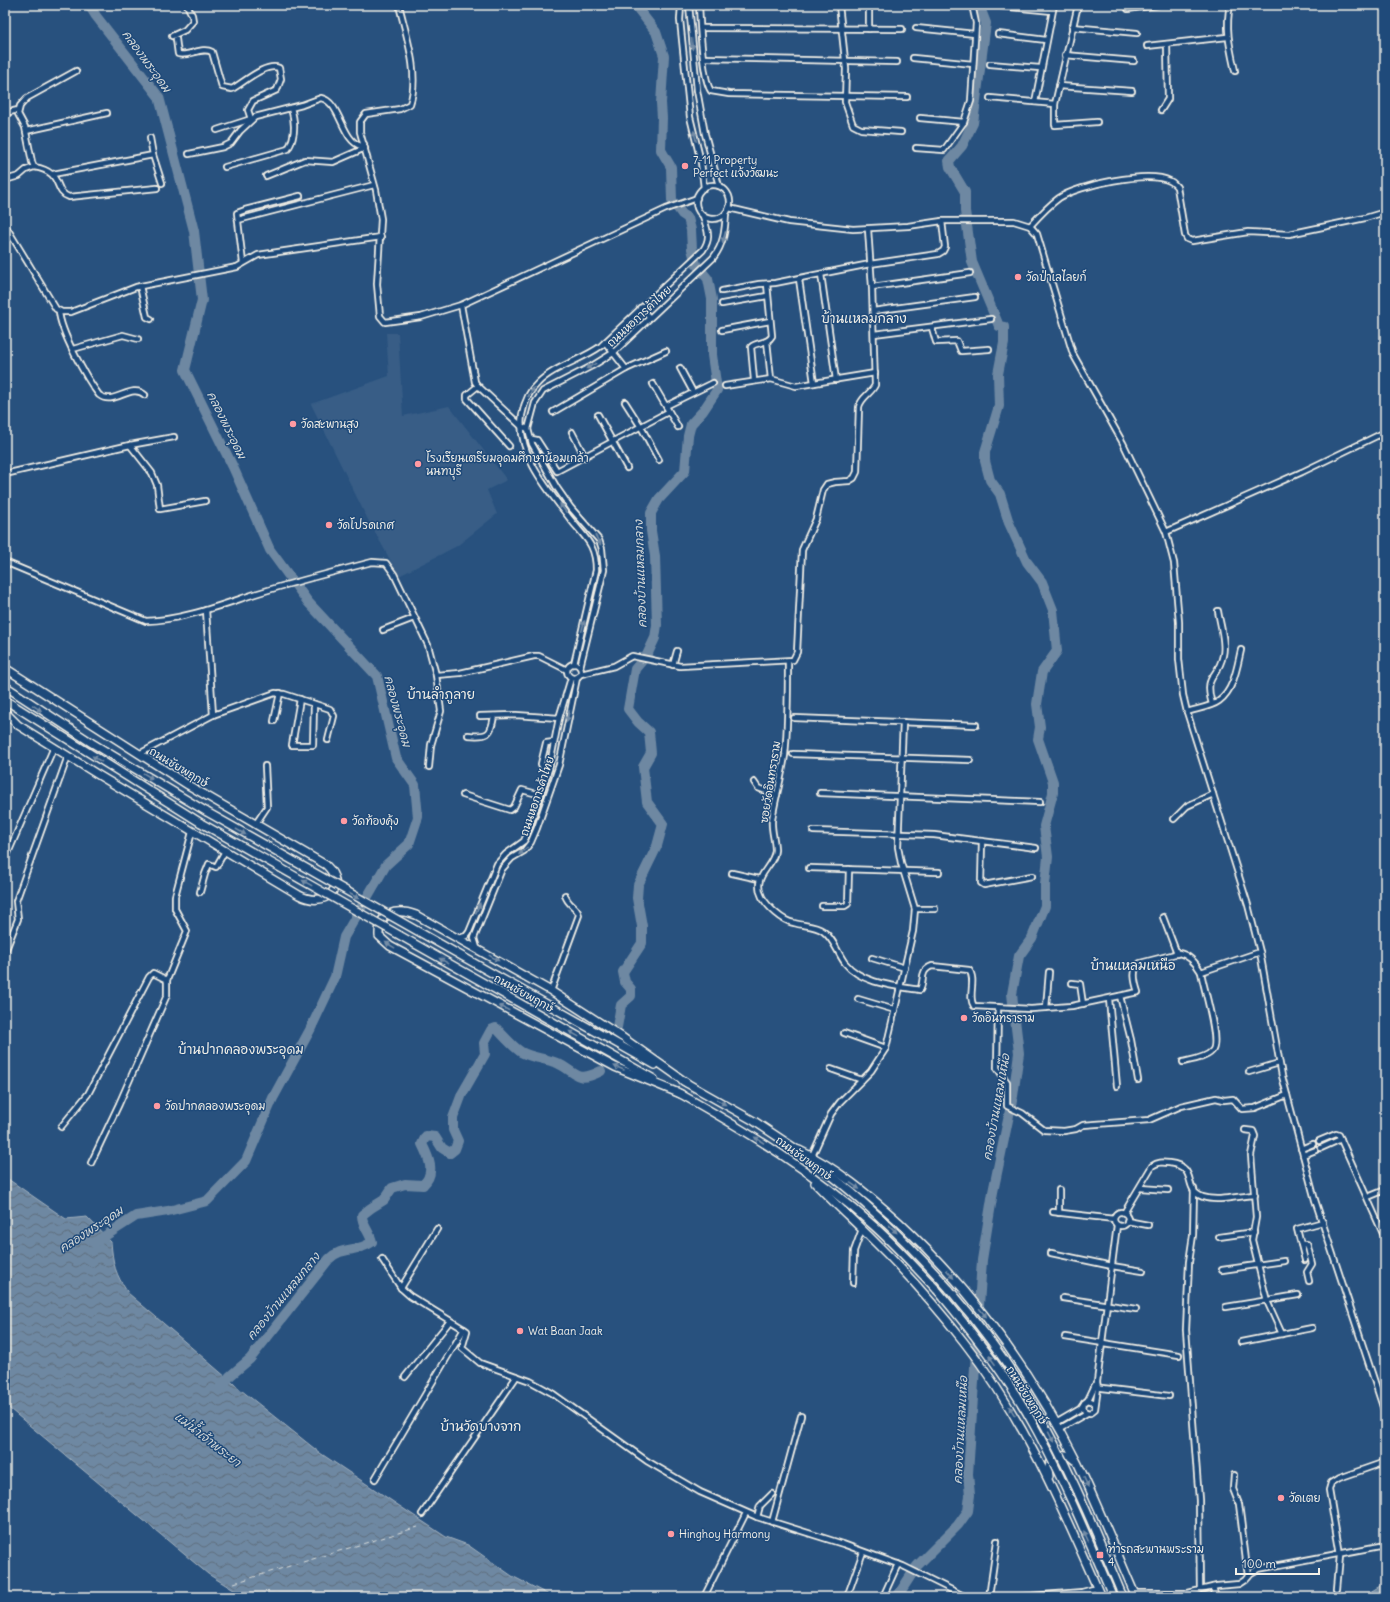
<svg xmlns="http://www.w3.org/2000/svg" width="1390" height="1602" viewBox="0 0 1390 1602" font-family="Delius,'Playpen Sans Thai',sans-serif">
	<style>
		.built { fill: #375d86 }
		.water { fill: url(#water-waves); stroke: #a4b2be }
		.lines { fill: none; stroke-linecap: round; stroke-linejoin: round }
		.river { stroke: #6e88a2; stroke-width: 10 }
		.ferry { stroke: #d9dcda; stroke-width: 1; stroke-dasharray: 5 4; stroke-linecap: butt }
		.minor-casing { stroke: #f4f1e8; stroke-width: 8 }
		.primary-casing { stroke: #f4f1e8; stroke-width: 10 }
		.minor { stroke: #1f4a7a; stroke-width: 4.5 }
		.primary { stroke: #1f4a7a; stroke-width: 7 }
		.primary-bridge-casing { stroke: #f4f1e8; stroke-width: 10; stroke-linecap: butt }
		.primary-bridge { stroke: #1f4a7a; stroke-width: 7 }
		.oneway { fill: #748da6 }
		.poi-dot { fill: #ff9aa2; stroke: #1f4a7a; stroke-width: 1.5 }
		.labels { text-anchor: middle; dominant-baseline: central; stroke-width: 3; stroke-linejoin: round; paint-order: stroke }
		.poi-label { font-size: 11px; fill: #f4f1e8; stroke: #1f4a7a; text-anchor: start }
		.street-label { font-size: 11px; fill: #f4f1e8; stroke: #1f4a7a }
		.water-label { font-size: 12px; font-style: italic; fill: #d9dcda; stroke: #1f4a7a }
		.quarter-label { font-size: 13px; fill: #f4f1e8; stroke: #1f4a7a }
	</style>
	<defs>
		<pattern id="water-waves" width="16" height="10" patternUnits="userSpaceOnUse"><rect width="16" height="10" fill="#6e88a2"/><path d="M0 5q4-4 8 0t8 0" fill="none" stroke="#5f6e7d"/></pattern>
	</defs>
	<rect width="100%" height="100%" fill="#28517e"/>
	<filter id="ink" filterUnits="userSpaceOnUse"><feTurbulence type="fractalNoise" baseFrequency=".025" numOctaves="2"/><feDisplacementMap in="SourceGraphic" scale="8" xChannelSelector="R" yChannelSelector="G"/><feConvolveMatrix kernelMatrix="1 2 1 2 8 2 1 2 1" color-interpolation-filters="sRGB"/></filter>
	<g filter="url(#ink)">
		<path class="built" d="M386,333H398L403,416L449,406L507,480L487,490L497,514L457,546L399,576L366,516L311,404L389,376Z"/>
		<g class="water">
			<path d="M5,1177L66,1219L87,1217L111,1242C113,1265 115,1273 128,1293L241,1390L320,1453L446,1537L468,1545L512,1576L553,1597H245L208,1574L5,1405Z"/>
			<path d="M1385,1583V1597H1362Z"/>
		</g>
		<g class="lines">
			<g class="river">
				<path d="M89,5L96,16L159,97L194,231L202,300L185,370L233,467L270,550L308,602L377,676L396,758L415,785L418,817L409,844L386,865L344,937L335,977L310,1030L273,1098L246,1161L207,1201L168,1211L136,1216L94,1243"/>
				<path d="M617,1027L621,1005L631,996V989L625,982L623,972L642,943V926L637,898L638,885L657,846L663,824L647,802L643,767L651,753L649,732L638,722L628,709L635,669L647,655L655,638L657,625L655,556L651,531V513L659,499L685,471L688,436L691,424L703,411L717,390L712,355V299L708,279L696,264L692,249L691,230L688,218L682,214L672,200L671,167L661,150L662,118L661,103L664,56L656,32L635,5"/>
				<path d="M220,1388L230,1376L250,1359L329,1259C342,1246 356,1253 372,1242C370,1232 362,1226 362,1215L371,1208L384,1200L392,1188L405,1184L423,1185C436,1173 429,1158 422,1144L426,1136L435,1137L442,1148L450,1153L455,1149L458,1141L453,1130V1118L462,1094L485,1054L484,1043L491,1030L496,1028C504,1036 512,1046 521,1052C532,1058 545,1058 557,1063C577,1072 576,1084 601,1071"/>
				<path d="M897,1597L917,1566L958,1525L968,1511L970,1495L968,1474L982,1260L993,1192L1013,1096L1019,1053L1012,994L1019,956L1032,938L1045,906V884L1048,857L1044,826L1053,793V782L1038,739L1040,727L1037,704L1042,672L1057,651L1053,610L1042,582L1027,562L1009,523L1000,494L990,480L985,461V452L999,406L998,374L1004,343V327L999,326L972,262L965,211V192L950,167L949,161L962,146L973,123L986,23L979,5"/>
			</g>
			<path class="ferry" d="M234,1583L418,1527"/>
			<g class="minor-casing">
				<g id="minor">
					<path d="M399,5C406,35 420,74 410,104L400,109L366,114L360,122V132L376,190L381,219L377,284L380,316L385,322L421,317L461,305L666,209L697,198"/>
					<path d="M681,5L680,20L690,117L701,162L704,188"/>
					<path d="M689,5L697,90L705,134L719,186"/>
					<path d="M699,5C700,23 702,79 711,91L729,94L907,97"/>
					<path d="M839,5L846,69L845,102L853,125L861,129L901,132"/>
					<path d="M989,5L1052,11"/>
					<path d="M1078,5L1055,104V125L1097,122"/>
					<path d="M1230,5C1225,29 1230,48 1235,71"/>
					<path d="M1128,9L1157,5"/>
					<path d="M1072,27L1137,33"/>
					<path d="M701,28L902,29"/>
					<path d="M916,28L975,34"/>
					<path d="M869,29V5"/>
					<path d="M998,34L1046,40"/>
					<path d="M172,36L185,30L193,21L192,15L187,5"/>
					<path d="M176,39L178,54C189,57 202,46 212,52L222,87L232,89C243,83 266,62 279,68L281,79L277,90L253,101L248,110L251,119L217,130"/>
					<path d="M1147,46L1227,37"/>
					<path d="M1065,55L1134,61"/>
					<path d="M703,58L897,62"/>
					<path d="M913,58L973,64"/>
					<path d="M990,64L1040,68"/>
					<path d="M1059,86L1132,91"/>
					<path d="M990,98L1055,104"/>
					<path d="M1035,102L1054,5"/>
					<path d="M1161,110L1168,99L1167,44"/>
					<path d="M5,113L18,110"/>
					<path d="M920,118L964,122"/>
					<path d="M26,131L107,113"/>
					<path d="M916,148L944,150L964,122L971,101L976,23L972,5"/>
					<path d="M189,154L223,147L231,143L240,131L255,117L302,105L321,98C341,102 341,140 361,146L364,144"/>
					<path d="M153,155L162,183"/>
					<path d="M34,167C65,172 52,191 69,197L157,188"/>
					<path d="M225,167L288,149C296,136 295,121 291,108"/>
					<path d="M53,174L153,155L150,138"/>
					<path d="M266,176L305,160L333,162L365,148"/>
					<path d="M5,180L19,176L26,170L34,167L32,162L25,127L18,114L20,106L27,98L76,71"/>
					<circle cx="713" cy="202" r="17"/>
					<path d="M729,208L789,222L853,229L908,226L942,221H1014L1030,226L1037,234L1073,354L1123,443L1166,532L1174,563L1179,622V659L1183,695L1187,712L1248,905L1260,952L1282,1076L1315,1200L1385,1413"/>
					<path d="M238,220L374,185"/>
					<path d="M5,225L56,309L62,312H71L136,287L237,267L258,255L381,237"/>
					<path d="M1030,226C1039,216 1048,206 1059,198C1078,185 1149,170 1170,181C1173,182 1175,185 1177,187L1185,235L1187,239L1192,241L1248,232L1289,234L1365,218L1385,212"/>
					<path d="M243,263L237,213L245,210L300,196"/>
					<path d="M821,274L836,380"/>
					<path d="M799,279L814,383"/>
					<path d="M140,286L147,317L151,319"/>
					<path d="M872,287L970,273"/>
					<path d="M722,291L759,284L775,283L870,264L938,254L943,251L945,247L942,221"/>
					<path d="M722,304L767,296"/>
					<path d="M461,305L475,382L478,386L521,426L528,429"/>
					<path d="M640,308L649,317"/>
					<path d="M59,311C60,331 86,378 99,395C114,407 131,382 145,395"/>
					<path d="M873,311L975,297"/>
					<path d="M932,328L936,342L957,341L961,351L989,349"/>
					<path d="M722,330L770,321"/>
					<path d="M874,334L991,319"/>
					<path d="M767,341L771,379"/>
					<path d="M605,342L626,369"/>
					<path d="M73,349L123,335L138,339"/>
					<path d="M680,368L693,392"/>
					<path d="M754,380L751,347C757,341 767,345 772,336L767,284"/>
					<path d="M653,384L678,427"/>
					<path d="M478,386L467,395V399L509,446"/>
					<path d="M725,386L771,379L796,386L875,373"/>
					<path d="M625,402L641,427L659,460"/>
					<path d="M666,406L713,383"/>
					<path d="M553,412L626,369L666,351"/>
					<path d="M598,415L627,468"/>
					<path d="M572,432L585,457"/>
					<path d="M532,439L537,440L557,471L668,412"/>
					<path d="M130,445L152,473L157,485L160,509L205,501"/>
					<path d="M5,474L130,445L174,437"/>
					<path d="M1166,532L1302,472L1385,432"/>
					<path d="M5,562L146,621C183,620 221,605 255,594C294,582 333,572 372,562L386,563L394,574L428,645L436,675L441,711L431,745L429,767"/>
					<path d="M206,610L213,715"/>
					<path d="M383,630L414,618"/>
					<path d="M788,661C788,692 788,724 785,755C782,777 775,798 772,820C771,830 775,840 775,850C774,868 751,875 762,897C768,907 782,921 794,923C804,926 815,925 823,931C834,939 837,952 845,963C862,984 895,986 920,990C925,980 919,971 932,966L969,970C977,980 967,997 974,1006L1031,1009L1072,1006L1138,992C1135,983 1131,969 1140,963L1179,953C1189,955 1196,963 1201,972L1260,952"/>
					<circle cx="574" cy="671" r="7"/>
					<path d="M574,664L596,570C596,544 585,538 571,520C549,491 516,454 522,415C524,404 529,391 538,383C553,367 582,360 601,346L703,250C712,237 707,229 703,216"/>
					<path d="M673,665L677,651"/>
					<path d="M580,667L604,570L602,549L599,540L571,508L557,488L532,444L528,429L535,403L543,391L592,366L613,353L713,258C724,244 725,230 726,213"/>
					<path d="M581,674L614,666L632,656L680,666L793,660L797,652L802,550L816,519L823,490L827,484L835,482L849,481L854,478L857,472L859,407C861,397 871,394 875,385L872,287L868,229"/>
					<path d="M436,675L460,673L534,656H539L567,670"/>
					<path d="M300,699L292,745H313L314,704"/>
					<path d="M1212,704C1203,673 1218,680 1223,655C1226,642 1220,624 1218,611"/>
					<path d="M1187,712C1196,709 1211,707 1219,701C1234,690 1237,667 1241,650"/>
					<path d="M480,716L516,715L559,718"/>
					<path d="M794,718L976,725"/>
					<path d="M274,721L280,693"/>
					<path d="M468,735C488,737 491,735 494,716"/>
					<path d="M139,754L213,715L275,693L284,694L330,709L334,716L328,740"/>
					<path d="M793,754L970,760"/>
					<path d="M549,769L543,768L541,764L546,743L554,742"/>
					<path d="M754,782L758,788L777,795"/>
					<path d="M820,793L1040,802"/>
					<path d="M463,795L510,810L514,807L522,790L541,795"/>
					<path d="M1174,819L1187,806L1213,794"/>
					<path d="M255,825L267,807L265,766"/>
					<path d="M813,831L934,835L1036,848"/>
					<path d="M982,841L981,883L984,885L1032,876"/>
					<path d="M5,860L54,747"/>
					<path d="M809,868L939,872"/>
					<path d="M732,873L759,879"/>
					<path d="M200,892L205,874L209,864L216,867L225,851"/>
					<path d="M822,906H845L848,904L849,869"/>
					<path d="M915,909H935"/>
					<path d="M1163,917L1177,954"/>
					<path d="M458,938L466,936L469,932L497,864L506,854L524,841L527,834L549,769L559,718L571,678"/>
					<path d="M477,948L474,938L502,869L512,858L524,851L531,842L537,828L559,765L577,678"/>
					<path d="M5,952L18,919L16,901L68,756"/>
					<path d="M872,958L905,968"/>
					<path d="M1072,983L1080,984L1083,1004"/>
					<path d="M551,991L579,915C577,906 568,906 565,895"/>
					<path d="M1120,996L1131,1040L1138,1080"/>
					<path d="M858,999L895,1010"/>
					<path d="M1109,999L1117,1086"/>
					<path d="M998,1007L997,1068L1007,1082V1106L1022,1113L1044,1130L1064,1131L1076,1129L1083,1125L1149,1120L1181,1106L1216,1098L1224,1100L1233,1099L1242,1109L1255,1108L1287,1095"/>
					<path d="M1046,1008L1049,972"/>
					<path d="M844,1033L886,1048"/>
					<path d="M1183,1062C1191,1060 1206,1058 1212,1051C1221,1042 1203,986 1201,972"/>
					<path d="M831,1069L862,1080"/>
					<path d="M1249,1072L1279,1063"/>
					<path d="M61,1127L88,1094L149,977L153,973L167,980"/>
					<path d="M1245,1130L1253,1131L1255,1136L1251,1155L1256,1217L1252,1240L1267,1301L1282,1334"/>
					<path d="M1319,1141L1336,1134L1339,1135L1385,1238"/>
					<path d="M1321,1148L1341,1139"/>
					<path d="M1301,1149L1313,1144"/>
					<path d="M1303,1155L1316,1150"/>
					<path d="M812,1156L831,1114L840,1102L871,1071L886,1048L913,931L915,909L901,863L898,847L903,722"/>
					<path d="M91,1163L119,1104L167,995V980L187,931L175,909V896L192,832"/>
					<path d="M1140,1188L1168,1190"/>
					<path d="M1194,1189L1193,1235L1189,1262L1186,1330L1199,1500L1200,1590"/>
					<path d="M1059,1190V1213"/>
					<path d="M1368,1197L1385,1190"/>
					<path d="M1053,1212L1114,1219"/>
					<circle cx="1121" cy="1219" r="7"/>
					<path d="M1124,1213L1152,1166C1158,1162 1162,1162 1169,1163C1200,1167 1181,1189 1203,1197C1217,1202 1239,1196 1255,1195"/>
					<path d="M1127,1221L1148,1225"/>
					<path d="M1219,1237L1254,1232"/>
					<path d="M1301,1244H1307L1308,1247L1312,1264L1307,1272L1309,1281"/>
					<path d="M1051,1253L1112,1266L1143,1271"/>
					<path d="M382,1259L401,1288L410,1296L467,1331L462,1348L480,1363L530,1381L552,1393L647,1461L700,1492L757,1517L843,1544L903,1566L966,1597"/>
					<path d="M1305,1260L1297,1229L1323,1222"/>
					<path d="M1222,1270L1284,1261"/>
					<path d="M853,1283L854,1251L862,1229"/>
					<path d="M401,1288L437,1229"/>
					<path d="M1063,1298L1136,1309"/>
					<path d="M1226,1307L1298,1295"/>
					<path d="M1065,1337L1179,1355"/>
					<path d="M1241,1342L1312,1328"/>
					<path d="M405,1377L450,1321"/>
					<path d="M1094,1387L1169,1396"/>
					<path d="M1088,1400L1095,1385"/>
					<path d="M1095,1406L1093,1402L1088,1400L1084,1403L1083,1407L1085,1412L1090,1413L1095,1409L1098,1388L1097,1382L1117,1225"/>
					<path d="M1056,1423L1080,1409L1083,1405"/>
					<path d="M1059,1429L1087,1413"/>
					<path d="M1234,1475L1233,1489L1239,1504L1248,1576"/>
					<path d="M375,1479L464,1329"/>
					<path d="M422,1514L517,1376"/>
					<path d="M757,1517L760,1506L772,1494"/>
					<path d="M772,1522L801,1416"/>
					<path d="M1213,1587L1216,1597"/>
					<path d="M1337,1589L1340,1555L1329,1490L1331,1483L1339,1478L1385,1462"/>
					<path d="M1135,1593H1188L1217,1586L1239,1584L1245,1580L1251,1573L1258,1569L1385,1545"/>
					<path d="M704,1597L746,1513"/>
					<path d="M847,1597L863,1552"/>
					<path d="M883,1597L898,1564"/>
					<path d="M989,1597L997,1541"/>
					<path d="M1019,1597L1082,1592L1097,1588"/>
				</g>
			</g>
			<g class="primary-casing">
				<g id="primary">
					<path d="M5,668L188,785L326,865C349,887 325,909 299,895L100,776L18,725L5,712"/>
					<path d="M5,686L92,743L207,812"/>
					<path d="M5,700L201,823"/>
					<path d="M497,976L655,1065"/>
					<path d="M491,987L654,1079"/>
					<path d="M683,1081L754,1121L802,1153"/>
					<path d="M677,1092C747,1131 816,1173 875,1227C897,1247 917,1269 937,1290"/>
					<path d="M681,1094L615,1067L390,946L379,936C378,912 396,908 416,915L551,991L622,1037L687,1083"/>
					<path d="M799,1150C836,1167 869,1195 899,1222C973,1291 1033,1374 1078,1464C1099,1508 1117,1553 1136,1597"/>
					<path d="M823,1169C870,1205 911,1246 950,1290"/>
					<path d="M815,1183C834,1203 854,1221 873,1240C906,1272 936,1306 964,1342C1025,1419 1062,1508 1101,1597"/>
					<path d="M1049,1476C1045,1460 1062,1447 1074,1460"/>
				</g>
			</g>
			<use href="#minor" class="minor"/>
			<use href="#primary" class="primary"/>
			<g class="primary-bridge-casing">
				<g id="primary-bridge">
					<path d="M207,812L497,976"/>
					<path d="M201,823L491,987"/>
					<path d="M937,1290C974,1334 1010,1380 1037,1431C1066,1485 1089,1541 1113,1597"/>
					<path d="M950,1290C986,1332 1019,1378 1045,1426C1075,1481 1099,1539 1123,1597"/>
				</g>
			</g>
			<use href="#primary-bridge" class="primary-bridge"/>
		</g>
		<defs><path id="oneway-solid" d="M-6-.8H1V-3.2L6.5 0L1 3.2V.8H-6Z"/></defs>
		<g class="oneway">
			<use href="#oneway-solid" transform="translate(692 44) rotate(85)"/>
			<use href="#oneway-solid" transform="translate(695 136) rotate(-103)"/>
			<use href="#oneway-solid" transform="translate(724 237) rotate(106)"/>
			<use href="#oneway-solid" transform="translate(591 366) rotate(151)"/>
			<use href="#oneway-solid" transform="translate(531 392) rotate(-58)"/>
			<use href="#oneway-solid" transform="translate(563 508) rotate(-125)"/>
			<use href="#oneway-solid" transform="translate(598 540) rotate(60)"/>
			<use href="#oneway-solid" transform="translate(583 626) rotate(-76)"/>
			<use href="#oneway-solid" transform="translate(37 708) rotate(34)"/>
			<use href="#oneway-solid" transform="translate(568 716) rotate(103)"/>
			<use href="#oneway-solid" transform="translate(97 759) rotate(-148)"/>
			<use href="#oneway-solid" transform="translate(148 776) rotate(31)"/>
			<use href="#oneway-solid" transform="translate(241 832) rotate(30)"/>
			<use href="#oneway-solid" transform="translate(523 851) rotate(140)"/>
			<use href="#oneway-solid" transform="translate(307 883) rotate(-151)"/>
			<use href="#oneway-solid" transform="translate(354 896) rotate(29)"/>
			<use href="#oneway-solid" transform="translate(478 908) rotate(-67)"/>
			<use href="#oneway-solid" transform="translate(390 945) rotate(-149)"/>
			<use href="#oneway-solid" transform="translate(494 958) rotate(29)"/>
			<use href="#oneway-solid" transform="translate(444 961) rotate(-151)"/>
			<use href="#oneway-solid" transform="translate(504 1008) rotate(-152)"/>
			<use href="#oneway-solid" transform="translate(574 1034) rotate(-151)"/>
			<use href="#oneway-solid" transform="translate(619 1068) rotate(-157)"/>
			<use href="#oneway-solid" transform="translate(721 1102) rotate(29)"/>
			<use href="#oneway-solid" transform="translate(759 1140) rotate(-147)"/>
			<use href="#oneway-solid" transform="translate(855 1186) rotate(35)"/>
			<use href="#oneway-solid" transform="translate(893 1229) rotate(44)"/>
			<use href="#oneway-solid" transform="translate(950 1274) rotate(49)"/>
			<use href="#oneway-solid" transform="translate(983 1313) rotate(51)"/>
			<use href="#oneway-solid" transform="translate(992 1360) rotate(-125)"/>
			<use href="#oneway-solid" transform="translate(1012 1411) rotate(-122)"/>
			<use href="#oneway-solid" transform="translate(1051 1437) rotate(63)"/>
			<use href="#oneway-solid" transform="translate(1086 1482) rotate(65)"/>
			<use href="#oneway-solid" transform="translate(1086 1536) rotate(-114)"/>
		</g>
	</g>
	<g class="poi-dot">
		<circle cx="685" cy="166" r="4"/>
		<circle cx="1018" cy="277" r="4"/>
		<circle cx="293" cy="424" r="4"/>
		<circle cx="418" cy="464" r="4"/>
		<circle cx="329" cy="525" r="4"/>
		<circle cx="344" cy="821" r="4"/>
		<circle cx="964" cy="1018" r="4"/>
		<circle cx="157" cy="1106" r="4"/>
		<circle cx="520" cy="1331" r="4"/>
		<circle cx="1281" cy="1498" r="4"/>
		<circle cx="671" cy="1534" r="4"/>
		<rect x="1096" y="1551" width="8" height="8" rx="2"/>
	</g>
	<g class="labels">
		<g class="poi-label">
			<text x="693" y="160">7-11 Property<tspan x="693" dy="13">Perfect แจ้งวัฒนะ</tspan></text>
			<text x="1026" y="277">วัดป่าเลไลยก์</text>
			<text x="301" y="424">วัดสะพานสูง</text>
			<text x="426" y="458">โรงเรียนเตรียมอุดมศึกษาน้อมเกล้า<tspan x="426" dy="13">นนทบุรี</tspan></text>
			<text x="337" y="525">วัดโปรดเกศ</text>
			<text x="352" y="821">วัดท้องคุ้ง</text>
			<text x="972" y="1018">วัดอินทราราม</text>
			<text x="165" y="1106">วัดปากคลองพระอุดม</text>
			<text x="528" y="1331">Wat Baan Jaak</text>
			<text x="1289" y="1498">วัดเตย</text>
			<text x="679" y="1534">Hinghoy Harmony</text>
			<text x="1108" y="1549">ท่ารถสะพานพระราม<tspan x="1108" dy="13">4</tspan></text>
		</g>
		<g class="street-label">
			<text transform="translate(639 316) rotate(-43)">ถนนหอการค้าไทย</text>
			<text transform="translate(179 767) rotate(31)">ถนนชัยพฤกษ์</text>
			<text transform="translate(770 782) rotate(-81)">ซอยวัดอินทราราม</text>
			<text transform="translate(537 796) rotate(-71)">ถนนหอการค้าไทย</text>
			<text transform="translate(524 993) rotate(29)">ถนนชัยพฤกษ์</text>
			<text transform="translate(804 1158) rotate(36)">ถนนชัยพฤกษ์</text>
			<text transform="translate(1027 1395) rotate(58)">ถนนชัยพฤกษ์</text>
		</g>
		<g class="water-label">
			<text transform="translate(147 61) rotate(54)">คลองพระอุดม</text>
			<text transform="translate(227 425) rotate(64)">คลองพระอุดม</text>
			<text transform="translate(640 574) rotate(-92)">คลองบ้านแหลมกลาง</text>
			<text transform="translate(398 711) rotate(75)">คลองพระอุดม</text>
			<text transform="translate(996 1107) rotate(-80)">คลองบ้านแหลมเหนือ</text>
			<text transform="translate(91 1229) rotate(-33)">คลองพระอุดม</text>
			<text transform="translate(283 1296) rotate(-51)">คลองบ้านแหลมกลาง</text>
			<text transform="translate(960 1430) rotate(-87)">คลองบ้านแหลมเหนือ</text>
			<text transform="translate(208 1439) rotate(38)">แม่น้ำเจ้าพระยา</text>
		</g>
		<g class="quarter-label">
			<text x="864" y="318">บ้านแหลมกลาง</text>
			<text x="441" y="694">บ้านลำภูลาย</text>
			<text x="1133" y="965">บ้านแหลมเหนือ</text>
			<text x="241" y="1049">บ้านปากคลองพระอุดม</text>
			<text x="481" y="1426">บ้านวัดบางจาก</text>
		</g>
	</g>
	<rect width="1390" height="1602" fill="none" stroke="#1f4a7a" stroke-width="20"/>
	<rect x="10" y="10" width="1370" height="1582" fill="none" stroke="#f4f1e8" stroke-width="1.5" filter="url(#ink)"/>
	<path d="M1236 1568v6h83v-6" fill="none" stroke="#f4f1e8" stroke-width="2"/>
	<text x="1242" y="1568" font-size="12" fill="#f4f1e8" stroke="#1f4a7a" stroke-width="3" paint-order="stroke">100 m</text>
</svg>
